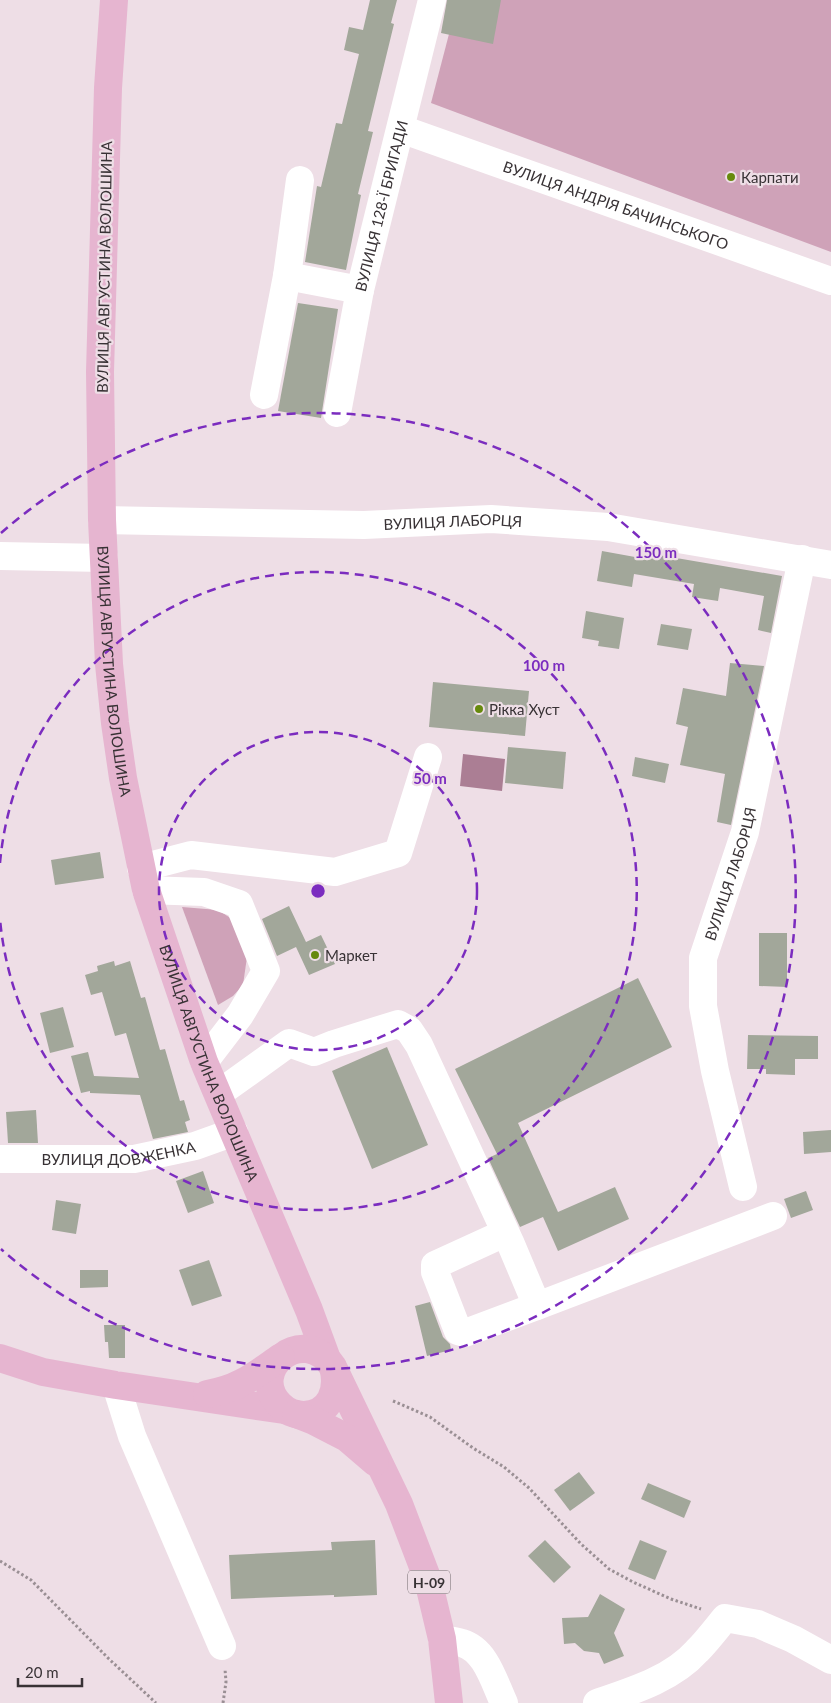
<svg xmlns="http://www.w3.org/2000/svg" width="831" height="1703" viewBox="0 0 831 1703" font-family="Lato,sans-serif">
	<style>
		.green { fill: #cfa2b8 }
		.water { fill: #ab7e94 }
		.building { fill: #a2a79a }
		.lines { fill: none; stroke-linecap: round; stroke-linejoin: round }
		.path { stroke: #9a8f94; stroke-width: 3; stroke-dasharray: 2.5 2.5; stroke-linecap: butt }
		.minor { stroke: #fff; stroke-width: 28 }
		.major { stroke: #e6b5d0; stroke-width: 28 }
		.ring { fill: none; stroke: #7b2cbf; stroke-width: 2.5; stroke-dasharray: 9 6 }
		.poi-dot { fill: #678a0d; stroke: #eedee6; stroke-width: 2 }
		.labels { text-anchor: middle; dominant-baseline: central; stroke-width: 4.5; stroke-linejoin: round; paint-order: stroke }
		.shield { fill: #eedee6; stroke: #6f666a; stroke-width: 1 }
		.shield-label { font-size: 14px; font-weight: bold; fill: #383235 }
		.poi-label { font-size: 15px; fill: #383235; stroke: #eedee6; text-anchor: start }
		.street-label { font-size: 15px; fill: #383235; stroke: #eedee6 }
		.centre { fill: #7b2cbf; stroke: #eedee6; stroke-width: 2.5 }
		.ring-label { font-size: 15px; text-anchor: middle; font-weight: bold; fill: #7b2cbf; stroke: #eedee6; stroke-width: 4.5; stroke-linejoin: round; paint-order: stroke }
	</style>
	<rect width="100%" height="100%" fill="#eedee6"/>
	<g class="green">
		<path d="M501,0H831V252L431,103L449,34Z"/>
		<path d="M182,907L218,910L232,919L247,957L243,985L233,996L218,1005Z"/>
	</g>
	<path class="water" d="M463,754L505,759L502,791L460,786Z"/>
	<g class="building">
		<path d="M370,0H397L391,23L394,24L368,131L373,132L358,194L361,195L346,270L305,262L317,186L321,187L336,123L342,124L359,54L344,50L349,27L363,30Z"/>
		<path d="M447,0H501L493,44L441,33Z"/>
		<path d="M298,303L338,309L321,418L278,411Z"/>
		<path d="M602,551L646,559L647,553L782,576L771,633L758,630L764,596L720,588L718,601L692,597L694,584L634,574L632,587L597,581Z"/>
		<path d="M586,611L624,618L619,649L598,646L599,641L582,638Z"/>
		<path d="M661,624L692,629L688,650L657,645Z"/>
		<path d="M730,663L764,666L731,825L717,822L725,774L680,765L688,727L676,724L683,688L726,696Z"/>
		<path d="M433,682L529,691L525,736L429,727Z"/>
		<path d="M508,747L566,752L563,789L505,783Z"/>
		<path d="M635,757L669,764L665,783L632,776Z"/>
		<path d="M100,852L104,878L55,885L51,860Z"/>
		<path d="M289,906L306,942L321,935L335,964L309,975L296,947L277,956L262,919Z"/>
		<path d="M759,933H787V987L759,986Z"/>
		<path d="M114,961L115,966L130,961L141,998L145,997L160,1050L165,1049L180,1101L184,1100L190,1120L185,1122L188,1132L153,1139L140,1095L90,1093V1091L81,1093L71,1056L88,1052L94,1076L139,1078L126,1033L115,1036L102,992L91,995L85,975L98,971L97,966Z"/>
		<path d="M638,978L672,1047L518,1123L558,1212L615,1187L629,1219L558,1251L543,1217L520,1227L488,1158L497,1154L455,1069Z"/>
		<path d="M63,1007L74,1047L50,1053L40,1013Z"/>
		<path d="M748,1035L818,1036V1059H795V1075L766,1074V1069H747Z"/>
		<path d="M387,1047L428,1145L372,1169L332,1071Z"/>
		<path d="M36,1110L38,1143H8L6,1112Z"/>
		<path d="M831,1130V1152L804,1154L803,1132Z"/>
		<path d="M203,1171L214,1203L188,1213L176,1181Z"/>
		<path d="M806,1191L813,1210L791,1218L784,1199Z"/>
		<path d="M56,1200L81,1204L76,1234L52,1230Z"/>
		<path d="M209,1260L222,1296L192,1306L179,1270Z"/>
		<path d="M80,1270H108V1287L80,1288Z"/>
		<path d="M430,1302L443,1337L450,1344L451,1350L427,1356L415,1306Z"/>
		<path d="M104,1325H125V1358H109L108,1342H105Z"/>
		<path d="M579,1472L595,1493L570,1511L554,1490Z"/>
		<path d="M648,1483L691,1501L684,1518L641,1499Z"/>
		<path d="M375,1540L377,1595L334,1597V1595L231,1599L229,1555L332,1550L331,1542Z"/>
		<path d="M545,1540L571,1567L554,1583L528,1556Z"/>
		<path d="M640,1540L667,1551L655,1580L628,1569Z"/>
		<path d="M600,1594L625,1609L614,1633L624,1656L604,1664L599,1653L584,1651L575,1643L564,1644L562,1618L588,1617Z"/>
	</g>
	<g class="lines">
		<g class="path">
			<path d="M393,1401L430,1417L473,1448L504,1467L529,1488L581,1544L609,1569L633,1582L671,1599L701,1609"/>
			<path d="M0,1561L31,1580L109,1659L156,1703"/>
			<path d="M223,1703L226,1682L225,1669"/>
		</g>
		<g class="minor">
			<path id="s1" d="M401,129L831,281"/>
			<path d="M287,276L360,290"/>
			<path d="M264,395L287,276L300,180"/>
			<path id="s2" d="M337,413L360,290L432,0"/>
			<path id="s3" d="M102,520L364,525L491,519L608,527L831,565"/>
			<path d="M0,556L104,558"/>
			<path d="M141,868L191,855L335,872L398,853L428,757"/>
			<path d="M146,890L204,892L239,904L266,971L240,1015L204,1062"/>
			<path d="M218,1094L289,1043L314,1052L334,1044L398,1024L409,1030L419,1045L510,1242L537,1306L773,1216"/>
			<path id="s4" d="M0,1159H134L195,1146L234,1132"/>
			<path id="s5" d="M743,1187L715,1071L703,1006V958L745,832L802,559"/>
			<path d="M505,1233L435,1265V1272L458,1331L465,1333L537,1306"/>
			<path d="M116,1385L132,1436L222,1646"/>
			<path d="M442,1639C448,1640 456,1641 462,1643C486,1650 494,1682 504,1703"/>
			<path d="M597,1703C632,1691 672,1679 697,1651C707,1641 716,1629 725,1618L758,1624L793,1639L831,1660"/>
		</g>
		<g class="major">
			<path id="s6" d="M114,0L108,88L100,372L102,520L109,664L115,723L123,778L146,890L204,1062L309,1310L327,1359"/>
			<path d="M0,1358L43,1372L116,1385L284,1410"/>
			<path d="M333,1367C339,1389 331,1414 304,1415C295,1415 287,1412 280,1405C246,1371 303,1322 333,1367L399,1504L428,1580L442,1639L449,1703"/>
			<path d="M207,1394C239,1389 255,1375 281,1357"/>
			<path d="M296,1414L314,1421L347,1438L375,1462"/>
		</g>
	</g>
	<g class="ring">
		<circle cx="318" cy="891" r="159"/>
		<path d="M0 863A319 319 0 1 1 0 919"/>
		<path d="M1 533A478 478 0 1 1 1 1249"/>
	</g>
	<g class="poi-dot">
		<circle cx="731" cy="177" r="5"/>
		<circle cx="479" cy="709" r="5"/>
		<circle cx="315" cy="955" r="5"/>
	</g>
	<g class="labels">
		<rect class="shield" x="408" y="1570.5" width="42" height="23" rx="4"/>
		<g class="shield-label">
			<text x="429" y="1582">Н-09</text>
		</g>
		<g class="poi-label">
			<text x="741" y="177">Карпати</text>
			<text x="489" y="709">Рікка Хуст</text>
			<text x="325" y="955">Маркет</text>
		</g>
		<g class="street-label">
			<text stroke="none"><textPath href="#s1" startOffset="228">ВУЛИЦЯ АНДРІЯ БАЧИНСЬКОГО</textPath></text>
			<text stroke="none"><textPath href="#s2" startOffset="212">ВУЛИЦЯ 128-Ї БРИГАДИ</textPath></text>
			<text transform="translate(104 267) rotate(-89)">ВУЛИЦЯ АВГУСТИНА ВОЛОШИНА</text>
			<text stroke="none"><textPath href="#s3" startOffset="351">ВУЛИЦЯ ЛАБОРЦЯ</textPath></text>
			<text stroke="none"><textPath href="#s6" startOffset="672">ВУЛИЦЯ АВГУСТИНА ВОЛОШИНА</textPath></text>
			<text stroke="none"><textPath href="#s5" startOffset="322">ВУЛИЦЯ ЛАБОРЦЯ</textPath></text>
			<text stroke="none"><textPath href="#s6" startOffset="1078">ВУЛИЦЯ АВГУСТИНА ВОЛОШИНА</textPath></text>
			<text stroke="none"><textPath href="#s4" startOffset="119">ВУЛИЦЯ ДОВЖЕНКА</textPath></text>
		</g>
	</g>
	<circle cx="318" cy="891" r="8" class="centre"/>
	<g class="ring-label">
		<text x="656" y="558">150 m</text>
		<text x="544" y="671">100 m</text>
		<text x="430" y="784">50 m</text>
	</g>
	<path d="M18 1678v8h64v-8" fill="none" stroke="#383235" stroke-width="2.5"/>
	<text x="25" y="1678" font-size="15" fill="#383235" stroke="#eedee6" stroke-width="4" paint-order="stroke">20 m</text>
</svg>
